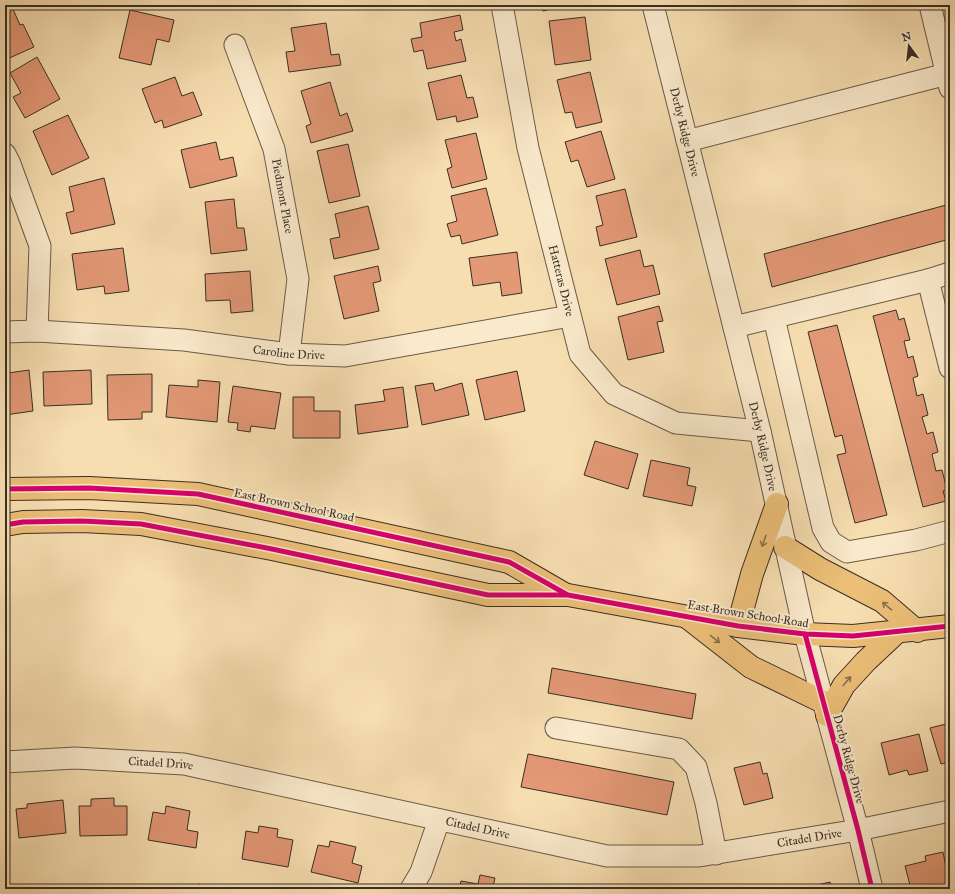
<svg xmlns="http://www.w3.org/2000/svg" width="955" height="894" viewBox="0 0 955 894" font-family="'IM FELL Great Primer',serif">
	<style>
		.building { fill: #e39876; stroke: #382f26 }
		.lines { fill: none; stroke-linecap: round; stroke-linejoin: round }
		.minor-casing { stroke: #685b49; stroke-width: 23 }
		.major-casing { stroke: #382f26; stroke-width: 24 }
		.minor { stroke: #faeacc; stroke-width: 21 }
		.major { stroke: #ecbf78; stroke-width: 22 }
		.cycleway-casing { stroke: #faeacc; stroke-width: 8 }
		.cycleway { stroke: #d6006c; stroke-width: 5 }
		.oneway { stroke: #89704b }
		.labels { text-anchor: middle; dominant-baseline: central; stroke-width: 4; stroke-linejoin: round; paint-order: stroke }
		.street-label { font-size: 12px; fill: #382f26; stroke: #faeacc }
	</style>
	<rect width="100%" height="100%" fill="#f7deb1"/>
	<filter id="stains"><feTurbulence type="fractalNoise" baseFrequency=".005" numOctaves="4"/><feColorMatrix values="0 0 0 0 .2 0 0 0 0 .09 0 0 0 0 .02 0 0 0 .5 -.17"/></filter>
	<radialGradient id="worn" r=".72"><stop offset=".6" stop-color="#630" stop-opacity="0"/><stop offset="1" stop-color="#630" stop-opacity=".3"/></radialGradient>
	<g class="building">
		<path d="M541,5H567L543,11Z"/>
		<path d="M12,7L20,25L23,24L34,47L5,60V10Z"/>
		<path d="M130,10L174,20L169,42L157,39L151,65L119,58Z"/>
		<path d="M460,15L463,30L454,32L456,41L461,39L466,61L427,69L423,50L414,52L411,39L422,37L420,23Z"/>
		<path d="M585,17L591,60L555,65L549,21Z"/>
		<path d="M326,23L331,55L339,54L341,65L289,72L286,52L295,51L291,28Z"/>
		<path d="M37,57L60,99L25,118L13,97L21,93L10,73Z"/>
		<path d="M590,72L602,122L576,128L572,112L565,113L557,80Z"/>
		<path d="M461,75L467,98L473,97L478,117L457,122L456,116L437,120L428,83Z"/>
		<path d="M175,77L182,96L193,92L202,115L164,128L162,120L155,123L142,89Z"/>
		<path d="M330,82L340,116L347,113L353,131L311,143L306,126L311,124L301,91Z"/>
		<path d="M68,115L89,158L52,175L33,131Z"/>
		<path d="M601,131L615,179L587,187L578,160L571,162L565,142Z"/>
		<path d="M476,133L487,179L452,188L447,169L452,167L445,140Z"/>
		<path d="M216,142L220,160L233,157L237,176L190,188L181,150Z"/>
		<path d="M348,144L360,196L329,203L317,151Z"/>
		<path d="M104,178L115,224L71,234L66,213L74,211L69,187Z"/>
		<path d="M486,188L498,235L462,244L460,235L451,237L447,224L457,221L451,196Z"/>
		<path d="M625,189L637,237L600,246L596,227L603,225L596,196Z"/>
		<path d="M234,199L237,228H244L247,250L211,254L205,202Z"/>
		<path d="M950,204V239L772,287L764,254Z"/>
		<path d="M368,206L379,249L334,259L330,239L340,237L335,214Z"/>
		<path d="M123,248L129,291L105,294L104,286L77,290L72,254Z"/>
		<path d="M640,250L644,267L653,265L660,294L617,305L605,259Z"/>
		<path d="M517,252L522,293L502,296L500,282L473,286L469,258Z"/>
		<path d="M378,266L381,281L373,283L379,311L344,319L334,276Z"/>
		<path d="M250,271L253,311L231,313L230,300L206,301L205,274Z"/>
		<path d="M659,306L663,321L657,322L664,352L628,360L618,317Z"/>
		<path d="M896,310L899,320L904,318L910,340L904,341L908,358L913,356L918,376L913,378L917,396L923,394L928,415L922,417L927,434L933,432L938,452L932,454L936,471L942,470L947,490L943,491L946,501L923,507L873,316Z"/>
		<path d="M837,325L887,515L855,523L837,455L846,453L842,435L835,437L808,332Z"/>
		<path d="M29,370L33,411L5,415V383L9,382L8,373Z"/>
		<path d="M91,370L92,404L44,406L43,372Z"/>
		<path d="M517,371L525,411L485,420L476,380Z"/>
		<path d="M152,374V412H142V419L108,420L107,375Z"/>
		<path d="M198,380L220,382L217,422L166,417L169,385L198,387Z"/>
		<path d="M433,383L435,391L462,383L469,415L422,425L415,386Z"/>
		<path d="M233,386L281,393L275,429L251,426L250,432L237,430L238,423L228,422Z"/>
		<path d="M403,387L408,427L358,434L355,405L385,401L383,390Z"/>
		<path d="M293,397H314V411H340V438H293Z"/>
		<path d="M595,441L638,454L628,489L584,475Z"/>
		<path d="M651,460L690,468L687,485L696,487L692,506L643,496Z"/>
		<path d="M552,668L696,694L692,719L548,693Z"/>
		<path d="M950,723V762L941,764L930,728Z"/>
		<path d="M919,734L928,771L909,775L907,770L889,775L881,743Z"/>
		<path d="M528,754L674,782L667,815L521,787Z"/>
		<path d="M760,762L763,774L767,773L773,798L744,805L734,768Z"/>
		<path d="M114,798V806H127V835L80,836L79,806H91V799Z"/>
		<path d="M63,800L66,833L19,838L16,809L27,808V804Z"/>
		<path d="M166,806L190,811L187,830L198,832L196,848L148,840L153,812L165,814Z"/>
		<path d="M259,826L278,829L277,837L293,840L288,867L242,859L246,831L258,833Z"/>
		<path d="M330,841L356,847L352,863L362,866L358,883L311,872L318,845L329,847Z"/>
		<path d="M943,852L950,888L911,889L905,866L926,861L925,856Z"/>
		<path d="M480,875L495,878L493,887L507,889H459L461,881L478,884Z"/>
		<path d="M830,882L832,889H800Z"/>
		<path d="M200,884L201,889H179Z"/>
	</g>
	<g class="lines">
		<g class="minor-casing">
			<g id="minor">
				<path id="s1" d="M502,5L528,148L580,354L614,394L676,423L760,431"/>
				<path id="s2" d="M653,5L760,431L805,634L858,830L872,889"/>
				<path d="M930,5L950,88"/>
				<path id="s3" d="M235,45L274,149L298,279L289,354"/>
				<path d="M687,141L947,74"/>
				<path d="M5,154L10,164L40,246L37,331"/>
				<path d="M928,280L950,368"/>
				<path d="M774,318L823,528L831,542L847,552L916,540L950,531"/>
				<path d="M734,327L928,280L950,273"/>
				<path id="s4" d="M5,332L37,331L184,340L289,354L345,356L570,316"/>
				<path d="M556,728L679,749L696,767L706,803L716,854"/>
				<path id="s5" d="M5,762L75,758L184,764L607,856H699L858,830L950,811"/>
				<path d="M411,889L421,872L439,820"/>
			</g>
		</g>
		<g class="major-casing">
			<g id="major">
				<path d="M5,489L89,488L198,494L509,562L566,595"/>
				<path d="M5,525L23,522L82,521L141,524L272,549L488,595H568L738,626L805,634L853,636L950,626"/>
				<path d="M785,547L820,569L882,601L917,631"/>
				<path d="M687,617L751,667L823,702"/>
				<path d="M738,626L752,574L777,504"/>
				<path d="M827,715L844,685L866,661L897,632"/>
			</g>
		</g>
		<use href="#minor" class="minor"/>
		<use href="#major" class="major"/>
		<g class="cycleway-casing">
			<g id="cycleway">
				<path d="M5,489L89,488L198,494L509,562L566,594"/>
				<path d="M5,525L23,522L82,521L141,524L272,549L488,595H568L738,626L805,634L853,636L950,626"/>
				<path d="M805,634L858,830L872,889"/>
			</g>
		</g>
		<use href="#cycleway" class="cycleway"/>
	</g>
	<defs><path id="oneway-shaft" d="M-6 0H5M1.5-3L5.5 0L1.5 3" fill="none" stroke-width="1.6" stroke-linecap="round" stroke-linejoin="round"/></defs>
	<g class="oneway">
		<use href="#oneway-shaft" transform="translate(764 541) rotate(109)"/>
		<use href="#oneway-shaft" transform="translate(887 606) rotate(-141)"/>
		<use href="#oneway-shaft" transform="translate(715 639) rotate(38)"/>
		<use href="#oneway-shaft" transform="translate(847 681) rotate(-50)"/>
	</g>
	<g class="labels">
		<g class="street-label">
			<text stroke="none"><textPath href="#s2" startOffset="131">Derby Ridge Drive</textPath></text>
			<text stroke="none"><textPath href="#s3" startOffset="159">Piedmont Place</textPath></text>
			<text stroke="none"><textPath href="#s1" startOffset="282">Hatteras Drive</textPath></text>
			<text stroke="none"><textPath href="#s4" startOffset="285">Caroline Drive</textPath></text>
			<text stroke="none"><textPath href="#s2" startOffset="455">Derby Ridge Drive</textPath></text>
			<text transform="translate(294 505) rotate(12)">East Brown School Road</text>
			<text transform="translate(748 614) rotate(9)">East Brown School Road</text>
			<text transform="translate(849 759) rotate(75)">Derby Ridge Drive</text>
			<text stroke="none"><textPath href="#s5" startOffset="156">Citadel Drive</textPath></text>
			<text stroke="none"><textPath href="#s5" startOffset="480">Citadel Drive</textPath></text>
			<text stroke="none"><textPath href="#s5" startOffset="816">Citadel Drive</textPath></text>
		</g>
	</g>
	<rect width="955" height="894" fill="none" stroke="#f7deb1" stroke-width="20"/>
	<rect x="6" y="6" width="943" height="882" fill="none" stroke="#382f26" stroke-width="2"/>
	<rect x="10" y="10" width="935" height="874" fill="none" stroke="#382f26"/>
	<g transform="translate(909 46) rotate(345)" stroke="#faeacc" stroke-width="3" paint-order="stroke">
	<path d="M0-3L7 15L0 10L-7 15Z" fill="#382f26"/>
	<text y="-6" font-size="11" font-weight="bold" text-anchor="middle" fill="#382f26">N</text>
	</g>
	<rect width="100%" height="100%" filter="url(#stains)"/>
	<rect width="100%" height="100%" fill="url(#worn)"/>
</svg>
